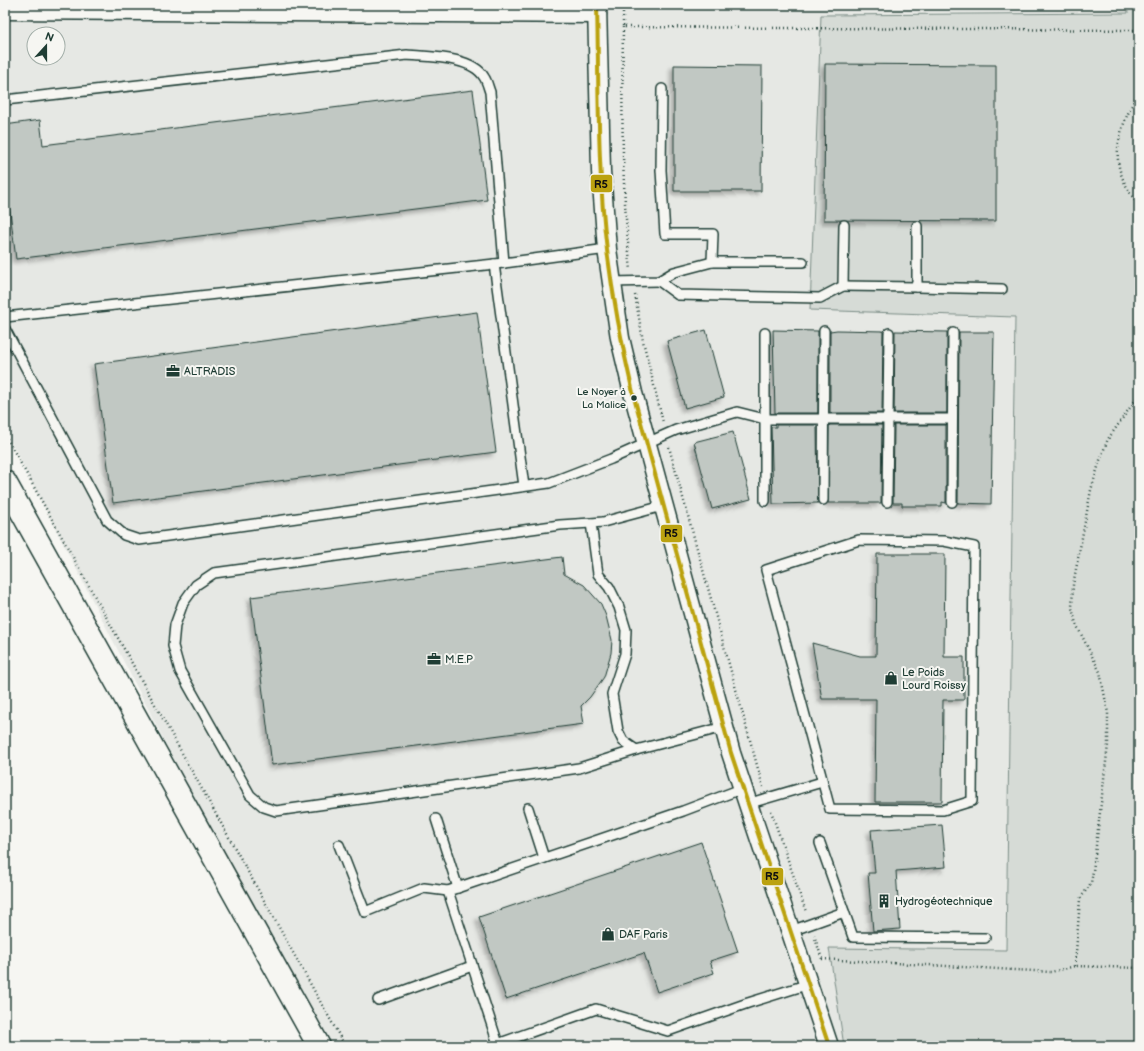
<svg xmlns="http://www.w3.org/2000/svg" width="1144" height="1051" viewBox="0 0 1144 1051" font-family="'Balsamiq Sans',sans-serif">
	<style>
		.built { fill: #e6e8e4; fill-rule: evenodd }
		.green { fill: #d6dbd6; stroke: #7a8c85 }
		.building { fill: #c1c8c3; stroke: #1f3d34; filter: url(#shadow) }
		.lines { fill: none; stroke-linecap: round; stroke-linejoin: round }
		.lane-casing { stroke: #1f3d34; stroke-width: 12 }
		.street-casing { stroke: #1f3d34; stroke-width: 21 }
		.secondary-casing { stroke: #1f3d34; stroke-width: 25 }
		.path { stroke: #1f3d34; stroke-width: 2.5; stroke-dasharray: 1 3; stroke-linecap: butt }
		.lane { stroke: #f6f6f2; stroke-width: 9 }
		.street { stroke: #f6f6f2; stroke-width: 18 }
		.secondary { stroke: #f6f6f2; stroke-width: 22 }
		.bus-1-casing { stroke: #f6f6f2; stroke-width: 7 }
		.bus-1 { stroke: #bba210; stroke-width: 4 }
		.bus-dot { fill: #1f3d34; stroke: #f6f6f2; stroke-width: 1.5 }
		.labels { text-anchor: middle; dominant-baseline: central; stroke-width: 4; stroke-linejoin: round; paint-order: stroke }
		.bus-label { font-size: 10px; fill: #1f3d34; stroke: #f6f6f2; text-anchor: end }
		.poi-label { font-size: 11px; fill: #1f3d34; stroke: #f6f6f2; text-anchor: start }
		.line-badge { stroke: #f6f6f2; stroke-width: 1.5 }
		.pale-badge-label { font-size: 11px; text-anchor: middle; font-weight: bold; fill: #111 }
	</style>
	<defs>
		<filter id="shadow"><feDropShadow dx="-3.5" dy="3.5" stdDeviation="2" flood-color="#0004"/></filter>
	</defs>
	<rect width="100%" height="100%" fill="#f6f6f2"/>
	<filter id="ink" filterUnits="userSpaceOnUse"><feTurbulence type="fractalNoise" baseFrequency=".025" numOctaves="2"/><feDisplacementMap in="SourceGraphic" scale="8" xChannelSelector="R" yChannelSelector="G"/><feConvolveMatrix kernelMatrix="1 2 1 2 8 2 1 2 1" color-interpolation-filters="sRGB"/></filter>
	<g filter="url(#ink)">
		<path class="built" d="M5,5H1127L1129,13L822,15L810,310L1015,317L1006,950L829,948L844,1046H328L266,939L5,430ZM34,34H58V58H34Z"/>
		<path class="green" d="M1127,5H1139V1046H844L829,948L1006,950L1015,317L810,310L821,15L1128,13Z"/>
		<g class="building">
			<path d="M825,64L996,65V221L824,220Z"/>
			<path d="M674,65L762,66L761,191H674Z"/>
			<path d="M473,90L487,200L16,259L8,196H5V125L40,120L43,145Z"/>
			<path d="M477,312L496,452L113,503L94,364Z"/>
			<path d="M706,330L724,397L685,408L667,341Z"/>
			<path d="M773,330L818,331V413H775Z"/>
			<path d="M837,330L883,331L882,413H830V331Z"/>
			<path d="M895,331L947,332V413H894Z"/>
			<path d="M959,332H994L991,504L958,503Z"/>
			<path d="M776,425H817L818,503L773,504L771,427H776Z"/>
			<path d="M829,425H882L881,503H828Z"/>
			<path d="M894,425H946V503L942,502V506H902V503H893Z"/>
			<path d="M733,432L751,499L712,509L694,442Z"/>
			<path d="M877,554H945L944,657H964V700H943L942,802H875L876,699H822L812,643L860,656H876Z"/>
			<path d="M562,557L564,574L584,585L601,604L606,616L612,640L611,653L604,677L590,697L581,706L584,724L272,765L251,597Z"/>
			<path d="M942,825L946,867L896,871L900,929L873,931L868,873H875L871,830Z"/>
			<path d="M701,842L738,952L710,961L714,973L657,992L644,953L506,999L479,917Z"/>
		</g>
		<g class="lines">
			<g class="lane-casing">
				<g id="lane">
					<path d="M662,89L661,170L665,234H713L712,262"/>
					<path d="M5,100L407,55C428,57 472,56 484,77C487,81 488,87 490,92L504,263"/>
					<path d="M494,264L524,486"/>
					<path d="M659,281L678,295L820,298L843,286L844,225"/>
					<path d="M611,282L659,281L674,272L712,262H803"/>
					<path d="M843,286L917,287V226"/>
					<path d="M917,287L1002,289"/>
					<path d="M5,317L504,263L607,249"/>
					<path d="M5,329L107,520L124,535L139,540L549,483L611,459L676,430L737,412L765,419H952"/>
					<path d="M823,500L824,331"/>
					<path d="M765,501V333"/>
					<path d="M887,502L889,333"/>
					<path d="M952,502L953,333"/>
					<path d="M663,506L603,522L591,523L598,574L609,587L619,607L626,630L625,654L612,694L618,731L623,741L636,750L724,727"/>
					<path d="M591,523L560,525L214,573L196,585L183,603L175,625L173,646L180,671L250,795L264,807L276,811L579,768L636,750"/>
					<path d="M859,540L944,541L974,547L972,801L943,810L830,809L766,570Z"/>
					<path d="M747,804L822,782"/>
					<path d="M528,808L544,858"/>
					<path d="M436,819L458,888"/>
					<path d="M820,843L853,937L985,938"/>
					<path d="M339,845L365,912L424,888L448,891"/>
					<path d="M791,931L844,912"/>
					<path d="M378,1000L472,966"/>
					<path d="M498,1044L448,891L683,811L741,789"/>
					<path d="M492,1046L596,1009L668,1031L748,1003L809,984"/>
				</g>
			</g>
			<g class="street-casing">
				<g id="street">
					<path d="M597,5L601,171L607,249L620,338L633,393L731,753L829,1046"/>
					<path d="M5,10L597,14"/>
				</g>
			</g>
			<g class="secondary-casing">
				<path id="secondary" d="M5,482L319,1046"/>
			</g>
			<g class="path">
				<path d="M623,5V27L1139,30"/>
				<path d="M623,27C622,108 621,189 631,270"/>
				<path d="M1139,91C1126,116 1111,146 1121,174C1125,186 1133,197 1139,207"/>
				<path d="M635,295L643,341L663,422"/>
				<path d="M5,435L345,1046"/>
				<path d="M669,447L763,787"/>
				<path d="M771,811L806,912"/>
				<path d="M814,935L822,959"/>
				<path d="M822,959L1051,972L1075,966L1139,968"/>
				<path d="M1075,966L1080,899L1091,883L1093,871L1108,745V713L1100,672L1076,624L1072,608L1073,585L1091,490L1101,457L1108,439L1139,395"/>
			</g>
			<use href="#lane" class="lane"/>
			<use href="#street" class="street"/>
			<use href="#secondary" class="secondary"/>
			<g class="bus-1-casing">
				<path id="bus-1" d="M597,5C599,86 597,169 607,250C613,298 622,346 633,393L731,753L829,1046"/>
			</g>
			<use href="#bus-1" class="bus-1"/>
		</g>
	</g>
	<defs>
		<g id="office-bare" transform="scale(1.08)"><path d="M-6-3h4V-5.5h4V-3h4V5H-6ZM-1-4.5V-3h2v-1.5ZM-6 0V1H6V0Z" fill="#1f3d34" stroke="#f6f6f2" stroke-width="2.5" paint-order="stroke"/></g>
		<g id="shop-bare" transform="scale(1.08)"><path d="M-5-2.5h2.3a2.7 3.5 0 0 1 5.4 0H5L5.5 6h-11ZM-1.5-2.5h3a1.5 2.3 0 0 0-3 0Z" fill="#1f3d34" stroke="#f6f6f2" stroke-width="2.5" paint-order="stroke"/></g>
		<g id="building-bare" transform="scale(1.08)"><path d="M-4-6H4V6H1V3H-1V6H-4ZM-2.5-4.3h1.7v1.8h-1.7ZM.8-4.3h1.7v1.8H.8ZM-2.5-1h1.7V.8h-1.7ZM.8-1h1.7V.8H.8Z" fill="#1f3d34" stroke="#f6f6f2" stroke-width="2.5" paint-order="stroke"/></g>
	</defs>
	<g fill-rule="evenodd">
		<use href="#office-bare" x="173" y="371"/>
		<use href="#office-bare" x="434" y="659"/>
		<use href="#shop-bare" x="891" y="678"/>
		<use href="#building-bare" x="884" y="901"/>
		<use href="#shop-bare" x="608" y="934"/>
	</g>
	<circle class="bus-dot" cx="634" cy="398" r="3.5"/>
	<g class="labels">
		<g class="bus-label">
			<text x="626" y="392">Le Noyer à<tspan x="626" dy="13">La Malice</tspan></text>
		</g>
		<g class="poi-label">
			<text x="184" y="371">ALTRADIS</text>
			<text x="445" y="659">M.E.P</text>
			<text x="902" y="672">Le Poids<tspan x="902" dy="13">Lourd Roissy</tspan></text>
			<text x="895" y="901">Hydrogéotechnique</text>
			<text x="619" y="934">DAF Paris</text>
		</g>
	</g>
	<g class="line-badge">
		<rect x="590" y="174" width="23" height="19" rx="4" fill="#bba210"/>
		<rect x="660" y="524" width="23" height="19" rx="4" fill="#bba210"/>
		<rect x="761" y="867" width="23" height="19" rx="4" fill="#bba210"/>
	</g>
	<g class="pale-badge-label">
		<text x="601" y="188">R5</text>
		<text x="671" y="537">R5</text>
		<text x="772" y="880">R5</text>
	</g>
	<rect width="1144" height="1051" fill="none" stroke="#f6f6f2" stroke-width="20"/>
	<rect x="10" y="10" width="1124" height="1031" fill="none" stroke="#1f3d34" stroke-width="1.5" filter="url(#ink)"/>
	<g transform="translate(46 46) rotate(21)"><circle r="19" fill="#f6f6f2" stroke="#a0aca6"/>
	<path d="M0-3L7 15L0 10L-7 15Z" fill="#1f3d34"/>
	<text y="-6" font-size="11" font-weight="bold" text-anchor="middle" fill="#1f3d34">N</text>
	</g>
</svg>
